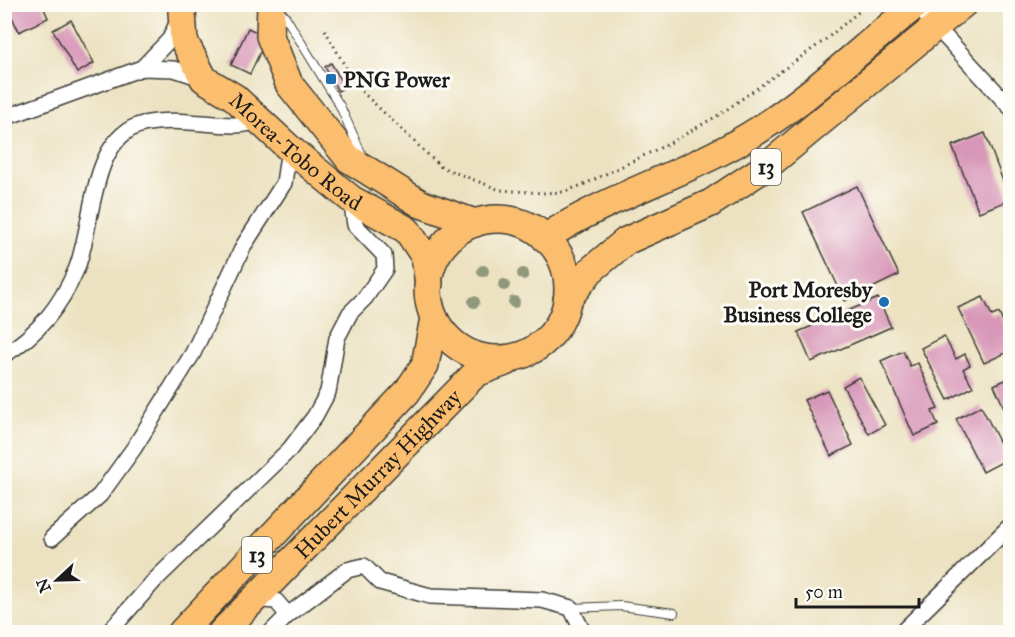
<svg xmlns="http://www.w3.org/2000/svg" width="1015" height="637" viewBox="0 0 1015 637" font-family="'IM FELL Great Primer',serif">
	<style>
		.building { fill: #d897b8 }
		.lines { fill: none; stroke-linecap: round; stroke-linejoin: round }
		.lane-casing { stroke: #3b3a35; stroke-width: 10 }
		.street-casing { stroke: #3b3a35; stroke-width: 18 }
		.highway-casing { stroke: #3b3a35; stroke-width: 30 }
		.path { stroke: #3b3a35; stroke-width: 3; stroke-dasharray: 1.5 4.5; stroke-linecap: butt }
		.lane { stroke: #fff; stroke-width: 8 }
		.street { stroke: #fff; stroke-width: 15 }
		.highway { stroke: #fabe6e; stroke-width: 27 }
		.tree { fill: #91997c }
		.poi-dot { fill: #1f6fb2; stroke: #fdfcf7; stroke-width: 2 }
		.labels { text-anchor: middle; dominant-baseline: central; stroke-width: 6; stroke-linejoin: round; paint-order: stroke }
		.shield { fill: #fdfcf7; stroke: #605f5e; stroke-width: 1.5 }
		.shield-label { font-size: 21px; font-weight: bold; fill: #1c1c1c }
		.poi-label { font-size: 22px; font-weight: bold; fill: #1c1c1c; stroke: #fdfcf7; text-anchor: start }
		.street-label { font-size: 22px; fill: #1c1c1c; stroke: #fdfcf7 }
	</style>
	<rect width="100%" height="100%" fill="#fdfcf7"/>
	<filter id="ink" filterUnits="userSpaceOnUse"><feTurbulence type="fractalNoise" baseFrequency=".0167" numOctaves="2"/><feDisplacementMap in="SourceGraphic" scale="12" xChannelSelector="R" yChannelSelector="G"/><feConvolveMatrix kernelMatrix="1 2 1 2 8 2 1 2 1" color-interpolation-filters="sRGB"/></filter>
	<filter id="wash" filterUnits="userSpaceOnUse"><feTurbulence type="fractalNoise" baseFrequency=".008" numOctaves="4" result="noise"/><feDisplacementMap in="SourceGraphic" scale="24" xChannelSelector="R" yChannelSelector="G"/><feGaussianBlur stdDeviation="1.35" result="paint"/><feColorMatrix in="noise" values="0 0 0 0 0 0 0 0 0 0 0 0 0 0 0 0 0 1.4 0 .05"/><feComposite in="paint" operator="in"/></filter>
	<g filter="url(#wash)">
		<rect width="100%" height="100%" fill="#ece2c1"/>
		<g id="blocks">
			<g class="building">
				<path d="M6,4H42L48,18L19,32Z"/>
				<path d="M71,20L94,63L77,73L53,30Z"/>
				<path d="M248,28L267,37L250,74L231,65Z"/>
				<path d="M331,63L345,87L338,91L325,67Z"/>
				<path d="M985,133L1010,200L979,212L952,146Z"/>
				<path d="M857,186L899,275L845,301L803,212Z"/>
				<path d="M983,297L992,316L999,313L1010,339V351L984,363L958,308Z"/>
				<path d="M878,298L891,327L811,362L798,332Z"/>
				<path d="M944,336L956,359L965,354L970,365L963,369L973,387L948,400L921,348Z"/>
				<path d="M903,351L910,366L918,363L938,409L932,411L938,425L914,436L881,361Z"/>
				<path d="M859,377L885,425L869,434L843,386Z"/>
				<path d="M1010,378V421L994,385Z"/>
				<path d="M827,390L853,445L831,456L804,400Z"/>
				<path d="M981,406L1008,459L983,472L956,419Z"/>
			</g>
		</g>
	</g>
	<g filter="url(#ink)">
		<use href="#blocks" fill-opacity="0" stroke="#3b3a35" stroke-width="1.5"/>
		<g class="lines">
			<g class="lane-casing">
				<g id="lane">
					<path d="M279,10L285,16L340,106L363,157"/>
					<path d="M571,608L621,606L674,613"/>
				</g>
			</g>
			<g class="street-casing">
				<g id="street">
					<path d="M916,5L1010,107"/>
					<path d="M142,68L170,39L178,21"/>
					<path d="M4,118L142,68L174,69L204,79"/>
					<path d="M4,355C38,334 60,307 76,270C94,228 89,137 143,124C174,117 204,125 234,125C243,125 252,123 261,121"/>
					<path d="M52,538L100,495L134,448L193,353L244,245L284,183L289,148"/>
					<path d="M253,603L263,600L276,601L288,615L271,632"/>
					<path d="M288,615L347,570L364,566L380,582L430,596L542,600L571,608L583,632"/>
					<path d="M109,632L155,580L290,449L315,416L328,392L337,338L350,313L365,298L385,269L384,255L355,225L351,199"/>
					<path d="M902,632L1010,526"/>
				</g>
			</g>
			<g class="highway-casing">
				<g id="highway">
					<path id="s1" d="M185,4L182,12L184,41L204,79L234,97L289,148L351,199L407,230L425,257L429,284"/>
					<path d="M271,4L270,36L289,84L349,159L421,204L475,223"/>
					<circle cx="498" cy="289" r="70"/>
					<path d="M545,238C605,198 675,178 737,143C803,106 858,50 917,4"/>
					<path d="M567,300L591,270L626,241L711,203L767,166L963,4"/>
					<path d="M182,632L407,392L425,365L434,318"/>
					<path id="s2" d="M222,632L476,373L508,361"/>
				</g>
			</g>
			<path class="path" d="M325,30L356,86L441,167L500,190L543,193L563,192L585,184L672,142L722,113L825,40L868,4"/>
			<use href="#lane" class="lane"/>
			<use href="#street" class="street"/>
			<use href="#highway" class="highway"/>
		</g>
		<g class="tree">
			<circle cx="483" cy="271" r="6"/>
			<circle cx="523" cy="274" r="6"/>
			<circle cx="504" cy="285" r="6"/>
			<circle cx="474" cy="302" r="6"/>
			<circle cx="514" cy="302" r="6"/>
		</g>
	</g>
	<g class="poi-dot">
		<rect x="325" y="73" width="12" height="12" rx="3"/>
		<circle cx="884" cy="302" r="6"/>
	</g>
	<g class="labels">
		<g class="shield">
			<rect x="751" y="149" width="30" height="36" rx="4.5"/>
			<rect x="242" y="537" width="30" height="36" rx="4.5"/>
		</g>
		<g class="shield-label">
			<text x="766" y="167">13</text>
			<text x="257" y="555">13</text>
		</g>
		<g class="poi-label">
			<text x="343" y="79">PNG Power</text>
			<text x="872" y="289" text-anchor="end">Port Moresby<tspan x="872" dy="25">Business College</tspan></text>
		</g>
		<g class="street-label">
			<text stroke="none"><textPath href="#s1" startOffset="198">Morea-Tobo Road</textPath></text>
			<text stroke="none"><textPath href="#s2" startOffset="222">Hubert Murray Highway</textPath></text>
		</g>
	</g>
	<rect width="1015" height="637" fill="none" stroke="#fdfcf7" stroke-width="24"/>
	<g transform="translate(57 580) rotate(248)" stroke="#fdfcf7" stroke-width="4.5" paint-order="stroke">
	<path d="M0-4.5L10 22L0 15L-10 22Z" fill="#1c1c1c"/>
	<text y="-9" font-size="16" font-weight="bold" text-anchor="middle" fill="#1c1c1c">N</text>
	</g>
	<path d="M796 598v9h123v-9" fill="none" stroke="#1c1c1c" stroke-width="3"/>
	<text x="805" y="598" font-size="18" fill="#1c1c1c" stroke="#fdfcf7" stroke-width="4.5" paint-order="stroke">50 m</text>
</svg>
